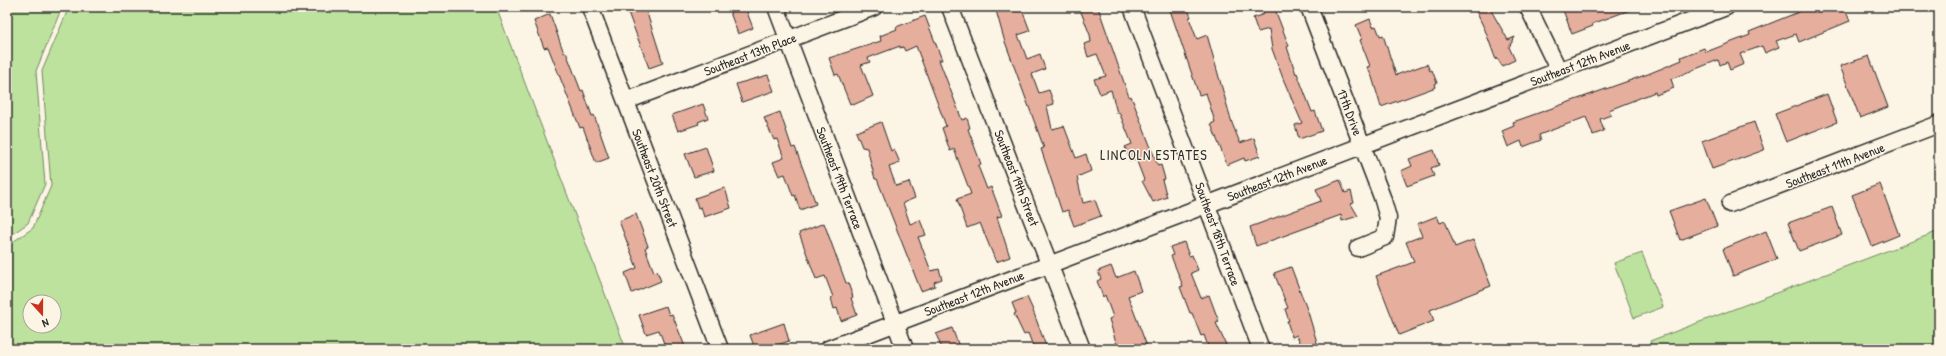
<svg xmlns="http://www.w3.org/2000/svg" width="1946" height="356" font-family="'Patrick Hand',sans-serif">
  <rect width="100%" height="100%" fill="#fcf5e5"/>
  <filter id="ink" filterUnits="userSpaceOnUse"><feTurbulence type="fractalNoise" baseFrequency=".025" numOctaves="2"/><feDisplacementMap in="SourceGraphic" scale="8" xChannelSelector="R" yChannelSelector="G"/><feConvolveMatrix kernelMatrix="1 2 1 2 8 2 1 2 1" color-interpolation-filters="sRGB"/></filter>
  <g filter="url(#ink)">
    <path fill="#bce29d" stroke="#748664" fill-rule="evenodd" d="M7,7H62L36,71L45,184L28,223L7,238Z
      M69,7H496L626,349H7V246L33,228L51,186L42,71ZM30,302H54V326H30Z
      M1939,231V349H1653L1650,341Z
      M1642,253L1663,307L1634,318L1614,263Z"/>
    <path fill="#e6ae9d" stroke="#2b2b2b" d="M626,7H645L663,63L649,68Z
      M728,7H745L753,28L738,34Z
      M995,7H1021L1030,31L1018,35L1027,59L1040,54L1045,69L1032,74L1039,93L1049,90L1054,104L1047,106L1052,129L1064,126L1076,158L1086,154L1091,171L1077,177L1083,203L1095,200L1101,216L1074,226L1068,210L1062,212L1041,149L1044,148L1004,39Z
      M1079,7H1098L1129,97L1131,96L1158,166L1161,165L1165,179L1162,180L1167,197L1153,202L1142,181L1144,180L1136,159L1130,161L1125,147L1132,144L1119,112L1117,113L1111,90L1100,94L1094,79L1106,76L1097,54L1088,57L1084,44L1091,42L1090,35Z
      M1169,7H1187L1191,17L1189,18L1197,39L1207,35L1232,123L1240,143L1254,138L1260,156L1245,161L1244,158L1227,165L1211,124L1215,122L1206,93L1199,95Z
      M1261,7H1274L1289,46L1287,47L1296,74L1297,73L1312,112L1315,111L1322,131L1299,139L1295,125L1302,123L1284,81L1272,49L1269,29L1258,32L1253,18L1264,14Z
      M1474,7H1489L1508,40L1515,37L1509,47L1515,60L1502,66L1497,58L1496,60L1485,30Z
      M1571,7H1634L1635,8L1592,24L1593,26L1572,34L1563,10Z
      M1811,7H1844L1850,21L1799,42L1796,34L1776,41L1779,47L1765,53L1762,46L1740,54L1744,64L1730,70L1727,62L1720,65L1718,60L1671,79L1674,88L1656,95L1655,92L1609,110L1611,115L1600,119L1604,131L1593,135L1586,117L1539,135L1541,140L1523,147L1521,141L1508,147L1502,131L1514,126L1513,122L1648,74L1682,60L1681,57L1704,48L1706,52L1750,35L1749,32Z
      M550,14L564,53L566,52L581,91L583,90L592,116L594,115L609,158L596,163L583,127L580,128L548,47L544,48L534,21Z
      M925,16L942,60H939L962,120L967,118L970,128L968,129L981,164L978,166L987,189L991,187L1002,216L997,217L1010,257L996,262L980,223L967,228L957,199L971,194L954,149L950,151L942,128L946,126L916,46L905,51L903,47L900,48V46L868,58L870,62L861,65L873,96L853,105L852,103L850,104L838,74L835,75L829,58L881,41L880,36L897,29L896,27Z
      M1370,19L1373,27L1376,26L1380,36L1383,35L1396,75L1427,64L1430,71L1432,70L1437,83L1435,84L1436,87L1381,107L1372,77L1367,67L1370,66L1360,40L1362,39L1356,25Z
      M1869,56L1888,107L1860,118L1840,66Z
      M768,75L774,91L742,102L736,84Z
      M1827,94L1837,122L1786,142L1775,114Z
      M703,104L708,118L698,122L699,124L678,131L672,115Z
      M780,112L792,148L795,147L816,204L800,210L795,195L793,196L785,174L779,176L773,162L784,158L777,139L774,140L764,118Z
      M881,122L891,151L894,149L900,163L889,167L896,186L909,182L915,198L903,203L910,224L920,220L926,235L918,237L931,271L939,269L942,279L934,282L935,286L921,291L877,179H875L867,148L862,147L856,132Z
      M1754,122L1764,150L1712,169L1702,141Z
      M706,147L714,171L694,177L685,154Z
      M1434,150L1439,165L1431,168L1434,176L1407,186L1401,171L1412,166L1409,159Z
      M1340,180L1345,193L1351,191L1354,203L1351,204L1358,216L1342,221L1341,215L1256,246L1250,227L1321,201L1316,189Z
      M1880,184L1899,235L1872,246L1852,195Z
      M724,188H725L731,208L704,217L701,207L698,208L695,198Z
      M1706,198L1717,226L1680,240L1669,211Z
      M1832,207L1842,235L1799,251L1788,223Z
      M636,214L648,246L645,248L654,272L657,271L661,281L632,293L625,273L637,268L619,221Z
      M1437,216L1440,223L1445,221L1455,247L1473,240L1491,286L1430,310L1434,321L1399,335L1376,276L1414,262L1406,242L1422,236L1417,224Z
      M824,223L846,283H848L853,297L851,298L857,315L841,321L837,308L834,309L831,298L833,297L825,276L816,279L799,233Z
      M1766,231L1777,259L1733,276L1723,249Z
      M1184,242L1189,256L1192,255L1198,270L1191,273L1201,298L1209,295L1219,322L1216,323L1228,349H1209L1204,335L1201,336L1192,313H1190L1180,287L1183,286L1171,256L1173,255L1170,247Z
      M1111,266L1116,278L1134,271L1141,291L1128,296L1148,349H1118L1109,319L1113,317L1105,295L1103,297L1097,281L1101,279L1098,271Z
      M1291,267L1308,312L1319,349H1302L1297,335L1292,337L1287,321H1289L1285,309L1288,308L1274,273Z
      M1027,297L1032,308L1047,349H1034L1028,333L1024,335L1014,314L1016,313L1012,303Z
      M666,306L669,315L672,314L686,349H666L659,330L646,334L639,315Z
      M784,323L789,341L766,349H755L750,335Z
      M952,328L960,349H942L936,334Z"/>
    <g fill="none" stroke-linecap="round" stroke-linejoin="round">
      <g stroke="#2b2b2b" stroke-width="19">
        <path id="minor" d="M590,7L720,349
          M776,7L905,349
          M950,7L1082,349
          M1132,7L1261,349
          M1309,7L1382,197L1388,218L1385,237L1358,248
          M1528,7L1559,71
          M626,101L874,7
          M1730,204L1939,124
          M828,349L1726,7"/>
      </g>
      <use href="#minor" stroke="#fcf5e5" stroke-width="16"/>
    </g>
  </g>
  <g text-anchor="middle" dominant-baseline="central" stroke-width="3" stroke-linejoin="round" paint-order="stroke">
    <g font-size="13" fill="#2b2b2b" stroke="#fcf5e5">
      <text transform="translate(750 54) rotate(-21)">Southeast 13th Place</text>
      <text transform="translate(1580 63) rotate(-21)">Southeast 12th Avenue</text>
      <text transform="translate(1350 112) rotate(69)">17th Drive</text>
      <text transform="translate(1835 165) rotate(-21)">Southeast 11th Avenue</text>
      <text transform="translate(655 178) rotate(69)">Southeast 20th Street</text>
      <text transform="translate(840 178) rotate(69)">Southeast 19th Terrace</text>
      <text transform="translate(1017 178) rotate(69)">Southeast 19th Street</text>
      <text transform="translate(1277 178) rotate(-21)">Southeast 12th Avenue</text>
      <text transform="translate(1218 234) rotate(70)">Southeast 18th Terrace</text>
      <text transform="translate(974 293) rotate(-21)">Southeast 12th Avenue</text>
    </g>
    <g font-size="14" letter-spacing="1" fill="#2b2b2b" stroke="#fcf5e5">
      <text x="1154" y="154">LINCOLN ESTATES</text>
    </g>
  </g>
  <rect width="1946" height="356" fill="none" stroke="#fcf5e5" stroke-width="24"/>
  <rect x="12" y="12" width="1922" height="332" fill="none" stroke="#2b2b2b" stroke-width="1.5" filter="url(#ink)"/>
  <g transform="translate(42 314) rotate(159)"><circle r="19" fill="#fcf5e5" stroke="#a8a49b"/>
  <path d="M0-3L7 15L0 10L-7 15Z" fill="#c8321e"/>
  <text y="-6" font-size="11" font-weight="bold" text-anchor="middle" fill="#2b2b2b">N</text>
  </g>
</svg>
